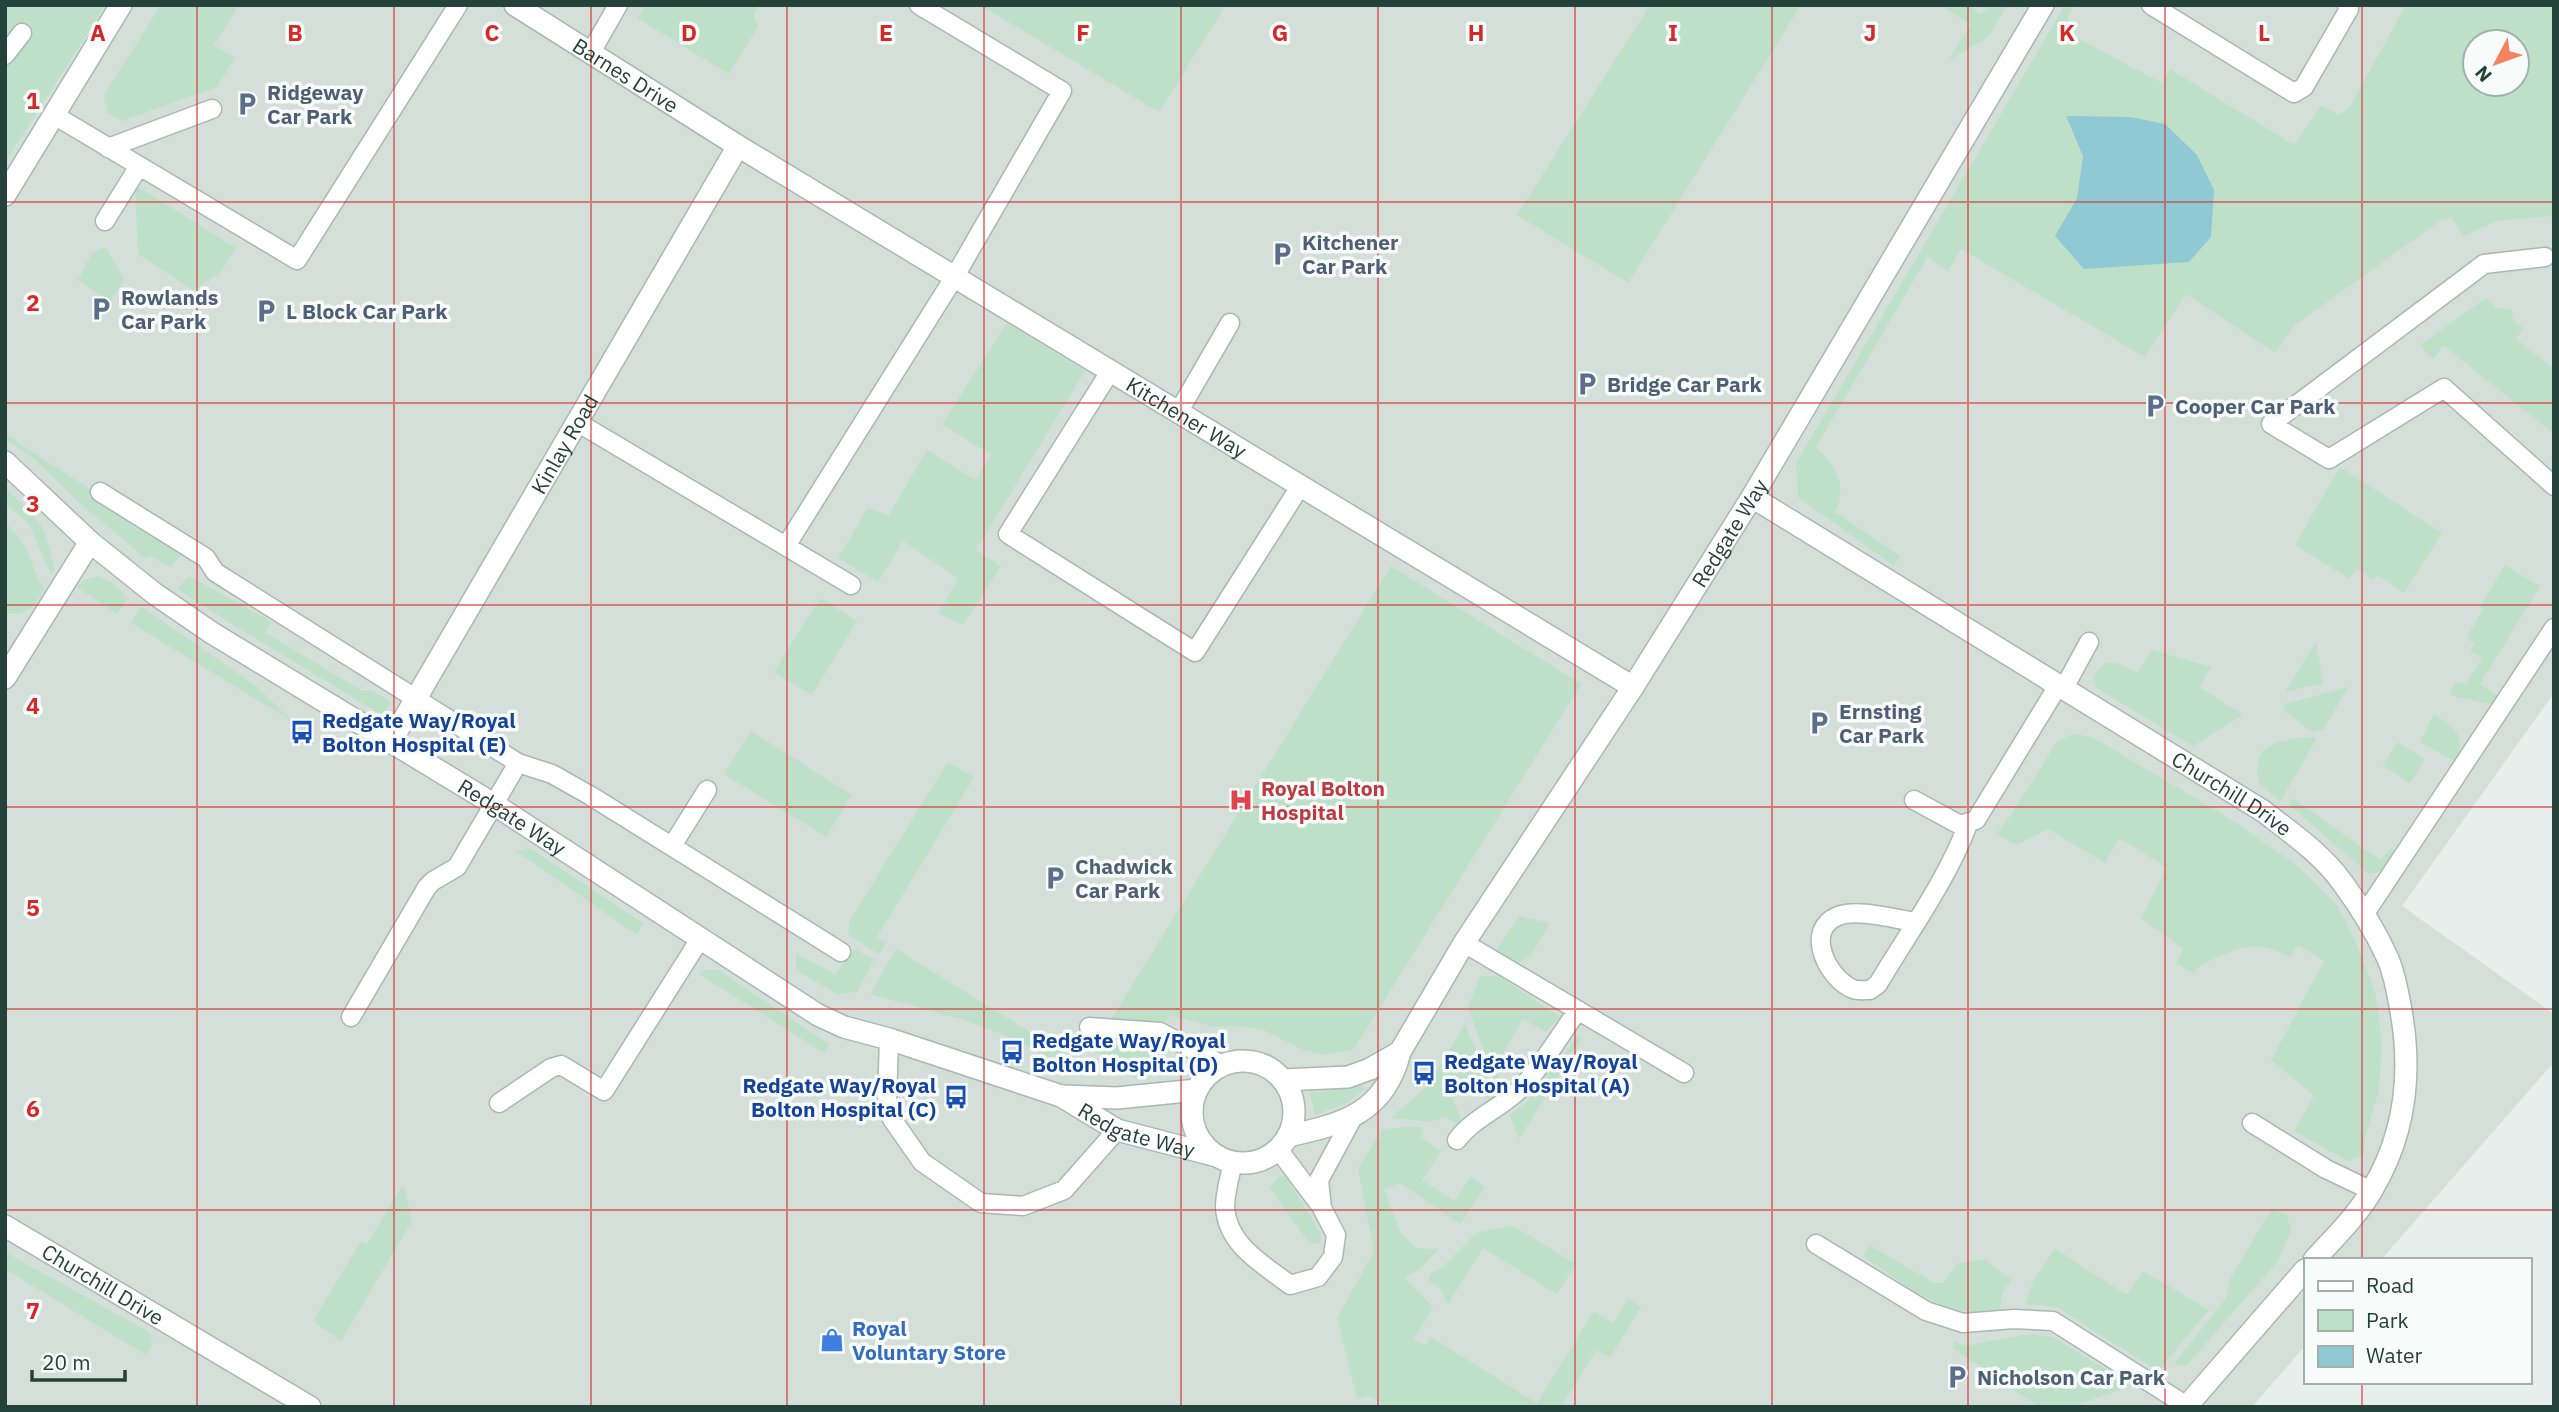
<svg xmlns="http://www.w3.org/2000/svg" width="2559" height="1412" font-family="'IBM Plex Sans',sans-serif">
  <rect width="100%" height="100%" fill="#e6efeb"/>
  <path fill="#d4dfda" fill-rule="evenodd" d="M106,5H2554V693L2402,906L2554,1014V1062L2381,1260H2305V1346L2252,1407H5V163ZM2475,42H2517V84H2475Z"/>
  <path fill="#bfe0c8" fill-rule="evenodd" d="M5,5H106L5,163Z
    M161,5H239L214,45L235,58L217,87L122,121L107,113L104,95Z
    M646,5H758L753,19L759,25L729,74L637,18Z
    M980,5H1226L1159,112Z
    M1650,5H1801L1628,283L1517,215Z
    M1940,5H1970L1980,15L1991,5H2007L1989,36L1948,61L1971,24Z
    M2065,5H2074L2062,30L2162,83L2170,69L2294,145L2321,105L2338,115L2349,108L2406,5H2554V216L2496,221L2464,236L2451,218L2441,220L2294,326L2275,353L2186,294L2145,357L1961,249L1948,272L1928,256L1816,447C1836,466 1848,484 1835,512L1900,556L1894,566L1798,497L1796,463ZM2475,42H2517V84H2475Z
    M135,185L236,248L219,274L193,290L138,254Z
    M101,248L107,249L124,279L110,302L78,280L91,254Z
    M2486,298L2496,308L2512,310L2513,320L2523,328L2516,339L2554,369V434L2443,345L2433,359L2420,345Z
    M1007,323L1085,371L976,550L1001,566L963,625L939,613L958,578L903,541L878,582L838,558L868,508L889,515L927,450L976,480L991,455L942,424Z
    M5,434L90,489L89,497L182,553L171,568L150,556L146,559L83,506L32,457L5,439Z
    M2340,467L2442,533L2404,593L2378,575L2373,580L2356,568L2350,579L2295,545Z
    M5,488L33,514L44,530L55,569L51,575L29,524L5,504Z
    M5,523C14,531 22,540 27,551C35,567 33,574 45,588C35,605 27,617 5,613Z
    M2505,565L2540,586L2480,684L2499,696L2494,705L2449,695L2455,682L2466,684L2482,658L2470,651L2474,643L2466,638L2483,610L2480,607Z
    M1391,566L1581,684L1354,1049L1326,1055L1303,1050L1266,1031L1238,1026L1214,1027L1170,1015L1164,1023L1110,1021Z
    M98,576L114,584L128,598L117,614L77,587L84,580Z
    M189,576L272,622L265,632L360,690L373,691L391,702L382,715L246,633L177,589Z
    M820,598L857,621L812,695L774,672Z
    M141,606L256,686L292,721L131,623Z
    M2316,642L2323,683L2285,692Z
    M2152,650L2211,667L2199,687L2243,715L2193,746L2096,688L2094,677C2107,654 2117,663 2137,673Z
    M2348,687L2324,729L2312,732L2283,710L2285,704Z
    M2434,714C2455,728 2467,736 2456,762L2420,742Z
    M751,731L852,795L826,837L724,774Z
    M2072,734L2092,737L2224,815L2294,863L2338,906L2357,945L2375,992L2382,1039L2379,1090L2365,1138L2363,1156L2347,1161L2294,1131L2314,1096L2271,1060L2324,961L2298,945L2290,957C2258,942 2247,944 2216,958C2207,962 2199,965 2192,973L2176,963L2183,949L2141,918L2167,868L2120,838L2105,863L2048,829L2016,845L1996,834L2012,814L2056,743Z
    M2304,737L2317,738L2280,802L2258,782C2253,744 2272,743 2304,737Z
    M2397,742L2425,759L2410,783L2383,766Z
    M948,762L974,777L877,937L886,943L879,954L848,935L850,920Z
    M2293,798L2380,860L2392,847L2396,853C2390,866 2383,873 2369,874L2288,804Z
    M530,848L643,923L637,935L516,851Z
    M1519,916L1550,923L1531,955L1521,962L1509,960L1497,949Z
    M855,949L874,960L857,992L837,994L796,970V954L835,974Z
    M896,949L1083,1065L1078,1072L1007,1036L961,1019L870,994Z
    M705,970H719L830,1045L824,1053L699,974Z
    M1480,976H1499L1560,1017L1545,1032L1523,1019L1495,1068L1505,1094L1501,1097L1468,1008Z
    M1465,1024L1496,1101L1492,1104L1476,1085L1453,1098L1462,1122L1458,1125L1445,1117L1430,1122L1391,1118L1430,1083Z
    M1577,1037H1582L1519,1139L1510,1115L1526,1103Z
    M1098,1040L1119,1046L1141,1043L1150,1044L1148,1077L1135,1078L1092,1050Z
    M1362,1086L1365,1088L1347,1103L1315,1115L1310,1093Z
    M1418,1126L1424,1130L1420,1137L1441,1151L1422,1180L1454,1201L1471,1177L1485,1187L1460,1224L1400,1183L1384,1189L1400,1232L1416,1248L1438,1249L1421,1269L1404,1277L1433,1307L1414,1339L1425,1346L1431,1337L1537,1403L1594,1311L1613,1323L1628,1299L1641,1307L1610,1358L1596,1350L1561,1407H1387L1369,1396L1357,1399L1337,1318L1374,1251L1358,1168L1383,1129Z
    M1285,1175L1321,1234L1320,1243L1310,1244L1270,1188L1277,1178Z
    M401,1188L405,1189L412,1221L341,1341L313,1321L361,1241L367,1244Z
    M2272,1208L2287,1215L2291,1231L2277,1262L2186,1366L2174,1364L2226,1298L2229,1281Z
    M1512,1225L1576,1264L1557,1294L1483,1248L1448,1304L1439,1287L1429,1281L1430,1274L1443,1267L1476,1233Z
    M1870,1245L1934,1283H1944L1958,1263L1984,1259L2012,1280L2002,1292L2000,1309C1949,1324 1903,1283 1863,1256Z
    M2055,1249L2127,1295L2143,1271L2209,1310L2158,1371L2056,1307L2025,1304L2034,1279Z
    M5,1252L149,1332L153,1344L146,1355L5,1269Z
    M2028,1334L2053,1337L2132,1386L2070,1407H2039L1952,1348L1955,1341L1965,1346Z"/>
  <path fill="#8ec9d4" d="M2066,116L2130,117L2165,124L2197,155L2214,190L2211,237L2189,262L2084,269L2055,236L2077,198L2083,156Z"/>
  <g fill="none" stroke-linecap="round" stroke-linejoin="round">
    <g stroke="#a8b8b2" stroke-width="21">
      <path id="service" d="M2151,5L2294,93L2304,87L2349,9L2347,5
        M590,54L618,5
        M5,55L22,33
        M54,115L297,260L458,5
        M108,148L212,109
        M105,221L139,166
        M2545,257L2484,264L2271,424L2329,459L2444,388L2554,486
        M1111,370L1008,534L1195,652L1301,485
        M1179,411L1230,323
        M577,422L851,585
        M100,492L206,558L215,572L518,763L457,867L433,881L427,887L351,1017
        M786,546L955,276L1062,91L919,5
        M2064,688L2089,642
        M518,763L552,774L591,796L841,952
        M1914,800L1960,825L1976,820L2059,684
        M672,846L707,790
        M2364,915L2554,628
        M1915,922C1895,919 1856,908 1838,916C1803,930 1828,979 1853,989C1858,991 1865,990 1870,990L1878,984C1909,932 1947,880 1968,824
        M1464,943L1684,1073
        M1089,1027L1160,1032L1222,1065
        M889,1039L887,1102L892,1119L922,1162L981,1203L1023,1206L1064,1190L1117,1130
        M499,1103L551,1068L561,1065L604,1091L700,939
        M2252,1123L2326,1169L2372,1191
        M1457,1140C1472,1119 1501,1108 1520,1089C1541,1068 1560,1035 1578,1010
        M1278,1149L1320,1205
        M1233,1162C1230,1176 1225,1193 1225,1207C1227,1245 1263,1264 1290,1285L1318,1277L1333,1257L1336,1235L1322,1208L1319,1180L1352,1119
        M1816,1244L1926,1311L1963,1323L2014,1319L2053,1321L2187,1406"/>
    </g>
    <g stroke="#a8b8b2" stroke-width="24">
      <g id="minor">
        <path id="s1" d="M515,5L738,146L1633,687"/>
        <path d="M5,195L121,5"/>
        <path id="s2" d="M1752,497L2263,811C2290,832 2321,853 2342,882C2359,905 2376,932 2388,959C2395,975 2398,994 2401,1011C2412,1073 2405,1135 2372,1190C2357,1216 2334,1238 2314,1260"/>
        <path d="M5,678L90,542"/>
        <path id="s3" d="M390,743L738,146"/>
        <path id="s4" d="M5,1226L310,1407"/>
        <path d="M2186,1407L2305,1270"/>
      </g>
    </g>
    <g stroke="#a8b8b2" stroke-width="24">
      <g id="tertiary">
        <path id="s5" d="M5,462L90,542L155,594L212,633L495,805L818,1015L844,1027L889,1039L1061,1096L1117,1130L1217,1156"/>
        <circle cx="1243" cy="1112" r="51"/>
        <path d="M1283,1080L1348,1077L1370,1069L1400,1052"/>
        <path d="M1063,1096L1117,1098L1197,1090"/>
        <path id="s6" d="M1288,1136C1343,1124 1385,1113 1400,1052L1464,943L1633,687L1752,497L2043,5"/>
      </g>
    </g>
    <use href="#service" stroke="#fff" stroke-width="18"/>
    <use href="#minor" stroke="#fff" stroke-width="21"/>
    <use href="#tertiary" stroke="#fff" stroke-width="21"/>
  </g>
  <path fill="none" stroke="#d62828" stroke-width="2" stroke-opacity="0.55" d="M197,5V1407M394,5V1407M591,5V1407M787,5V1407M984,5V1407M1181,5V1407M1378,5V1407M1575,5V1407M1772,5V1407M1968,5V1407M2165,5V1407M2362,5V1260M5,202H2554M5,403H2554M5,605H2554M5,807H2554M5,1009H2554M5,1210H2554M2362,1382V1407"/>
  <defs>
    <g id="parking-bare" transform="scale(1.89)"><path d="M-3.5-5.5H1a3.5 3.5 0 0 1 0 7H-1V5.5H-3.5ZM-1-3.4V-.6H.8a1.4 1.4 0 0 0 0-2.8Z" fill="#5c6f8a" stroke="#f7fbf9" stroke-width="2.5" paint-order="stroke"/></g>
    <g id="bus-bare" transform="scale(1.89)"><path d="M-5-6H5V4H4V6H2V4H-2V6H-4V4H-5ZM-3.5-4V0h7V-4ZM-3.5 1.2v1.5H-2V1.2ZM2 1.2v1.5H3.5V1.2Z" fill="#1a4fb4" stroke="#f7fbf9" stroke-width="2.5" paint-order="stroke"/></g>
    <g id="hospital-bare" transform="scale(1.89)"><path d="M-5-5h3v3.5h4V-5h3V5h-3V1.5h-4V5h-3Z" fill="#e0444e" stroke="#f7fbf9" stroke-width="2.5" paint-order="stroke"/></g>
    <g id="shop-bare" transform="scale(1.89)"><path d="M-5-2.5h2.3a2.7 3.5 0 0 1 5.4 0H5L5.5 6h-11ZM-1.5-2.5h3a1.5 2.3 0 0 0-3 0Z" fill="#3f7fe0" stroke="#f7fbf9" stroke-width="2.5" paint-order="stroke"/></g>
  </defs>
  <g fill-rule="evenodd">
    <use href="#parking-bare" x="247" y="104"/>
    <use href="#parking-bare" x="1282" y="254"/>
    <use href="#parking-bare" x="101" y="309"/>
    <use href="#parking-bare" x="266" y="311"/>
    <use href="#parking-bare" x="1587" y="384"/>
    <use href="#parking-bare" x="2155" y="406"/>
    <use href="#parking-bare" x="1819" y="723"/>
    <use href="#bus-bare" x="302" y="732"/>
    <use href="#hospital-bare" x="1241" y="800"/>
    <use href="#parking-bare" x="1055" y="878"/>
    <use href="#bus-bare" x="1012" y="1052"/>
    <use href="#bus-bare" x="1424" y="1073"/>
    <use href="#bus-bare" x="956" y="1097"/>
    <use href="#shop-bare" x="832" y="1340"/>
    <use href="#parking-bare" x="1957" y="1377"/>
  </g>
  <g text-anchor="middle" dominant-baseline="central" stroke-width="7" stroke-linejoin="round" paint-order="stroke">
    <g font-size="21" fill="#24423a" stroke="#f7fbf9">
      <text stroke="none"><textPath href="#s1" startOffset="131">Barnes Drive</textPath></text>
      <text stroke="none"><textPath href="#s1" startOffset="788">Kitchener Way</textPath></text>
      <text stroke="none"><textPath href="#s3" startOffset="346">Kinlay Road</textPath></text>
      <text stroke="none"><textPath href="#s6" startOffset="765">Redgate Way</textPath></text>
      <text stroke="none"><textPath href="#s2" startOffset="564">Churchill Drive</textPath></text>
      <text stroke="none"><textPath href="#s5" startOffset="621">Redgate Way</textPath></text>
      <text stroke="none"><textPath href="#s5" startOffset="1326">Redgate Way</textPath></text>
      <text stroke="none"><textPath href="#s4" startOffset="114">Churchill Drive</textPath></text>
    </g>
    <g font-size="21" font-weight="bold" fill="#4e5e75" stroke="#f7fbf9" text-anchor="start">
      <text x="267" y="92">Ridgeway<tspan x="267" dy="24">Car Park</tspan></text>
      <text x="1302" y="242">Kitchener<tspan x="1302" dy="24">Car Park</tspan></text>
      <text x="121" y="297">Rowlands<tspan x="121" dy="24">Car Park</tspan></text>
      <text x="286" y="311">L Block Car Park</text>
      <text x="1607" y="384">Bridge Car Park</text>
      <text x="2175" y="406">Cooper Car Park</text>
      <text x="1839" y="711">Ernsting<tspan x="1839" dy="24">Car Park</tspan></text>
      <text x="1075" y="866">Chadwick<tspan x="1075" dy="24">Car Park</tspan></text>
      <text x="1977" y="1377">Nicholson Car Park</text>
    </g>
    <g font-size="21" font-weight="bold" fill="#164399" stroke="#f7fbf9" text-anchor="start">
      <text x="322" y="720">Redgate Way/Royal<tspan x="322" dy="24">Bolton Hospital (E)</tspan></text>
      <text x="1032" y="1040">Redgate Way/Royal<tspan x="1032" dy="24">Bolton Hospital (D)</tspan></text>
      <text x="1444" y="1061">Redgate Way/Royal<tspan x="1444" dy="24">Bolton Hospital (A)</tspan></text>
      <text x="936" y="1085" text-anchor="end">Redgate Way/Royal<tspan x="936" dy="24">Bolton Hospital (C)</tspan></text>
    </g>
    <g font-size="21" font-weight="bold" fill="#be3a42" stroke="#f7fbf9" text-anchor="start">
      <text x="1261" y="788">Royal Bolton<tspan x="1261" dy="24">Hospital</tspan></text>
    </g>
    <g font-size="21" font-weight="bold" fill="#366cbe" stroke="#f7fbf9" text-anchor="start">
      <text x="852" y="1328">Royal<tspan x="852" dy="24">Voluntary Store</tspan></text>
    </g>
  </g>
  <g font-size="23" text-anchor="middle" font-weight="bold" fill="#d62828" stroke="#f7fbf9" stroke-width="7" stroke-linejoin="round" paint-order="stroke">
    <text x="98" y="41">A</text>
    <text x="295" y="41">B</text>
    <text x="492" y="41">C</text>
    <text x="689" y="41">D</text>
    <text x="886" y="41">E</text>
    <text x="1083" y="41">F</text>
    <text x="1280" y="41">G</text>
    <text x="1476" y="41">H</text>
    <text x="1673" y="41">I</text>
    <text x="1870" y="41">J</text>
    <text x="2067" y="41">K</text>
    <text x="2264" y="41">L</text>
    <text x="33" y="109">1</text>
    <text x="33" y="311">2</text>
    <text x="33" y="512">3</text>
    <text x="33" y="714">4</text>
    <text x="33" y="916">5</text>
    <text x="33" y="1117">6</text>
    <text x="33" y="1319">7</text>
  </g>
  <rect width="2559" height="1412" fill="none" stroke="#24423a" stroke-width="14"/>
  <rect x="2304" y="1258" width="228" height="126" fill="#f7fbf9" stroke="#a3b1ad" stroke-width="2"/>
  <rect x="2318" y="1281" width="35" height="10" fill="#ffffff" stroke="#a3b1ad" stroke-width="2"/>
  <text x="2366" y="1293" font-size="21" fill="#24423a">Road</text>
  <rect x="2318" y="1310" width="35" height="21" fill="#bfe0c8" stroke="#a3b1ad" stroke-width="2"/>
  <text x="2366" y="1328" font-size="21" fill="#24423a">Park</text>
  <rect x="2318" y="1346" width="35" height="21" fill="#8ec9d4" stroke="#a3b1ad" stroke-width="2"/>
  <text x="2366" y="1363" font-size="21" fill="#24423a">Water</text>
  <g transform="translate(2496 63) rotate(229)"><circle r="33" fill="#f7fbf9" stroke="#a3b1ad" stroke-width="2"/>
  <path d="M0-5L12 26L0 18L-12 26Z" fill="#f4845f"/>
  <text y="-10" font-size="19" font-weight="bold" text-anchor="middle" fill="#24423a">N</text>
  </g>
  <path d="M32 1370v10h93v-10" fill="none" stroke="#24423a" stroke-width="3.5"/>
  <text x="42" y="1370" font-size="21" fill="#24423a" stroke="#f7fbf9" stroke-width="5" paint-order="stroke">20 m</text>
</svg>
